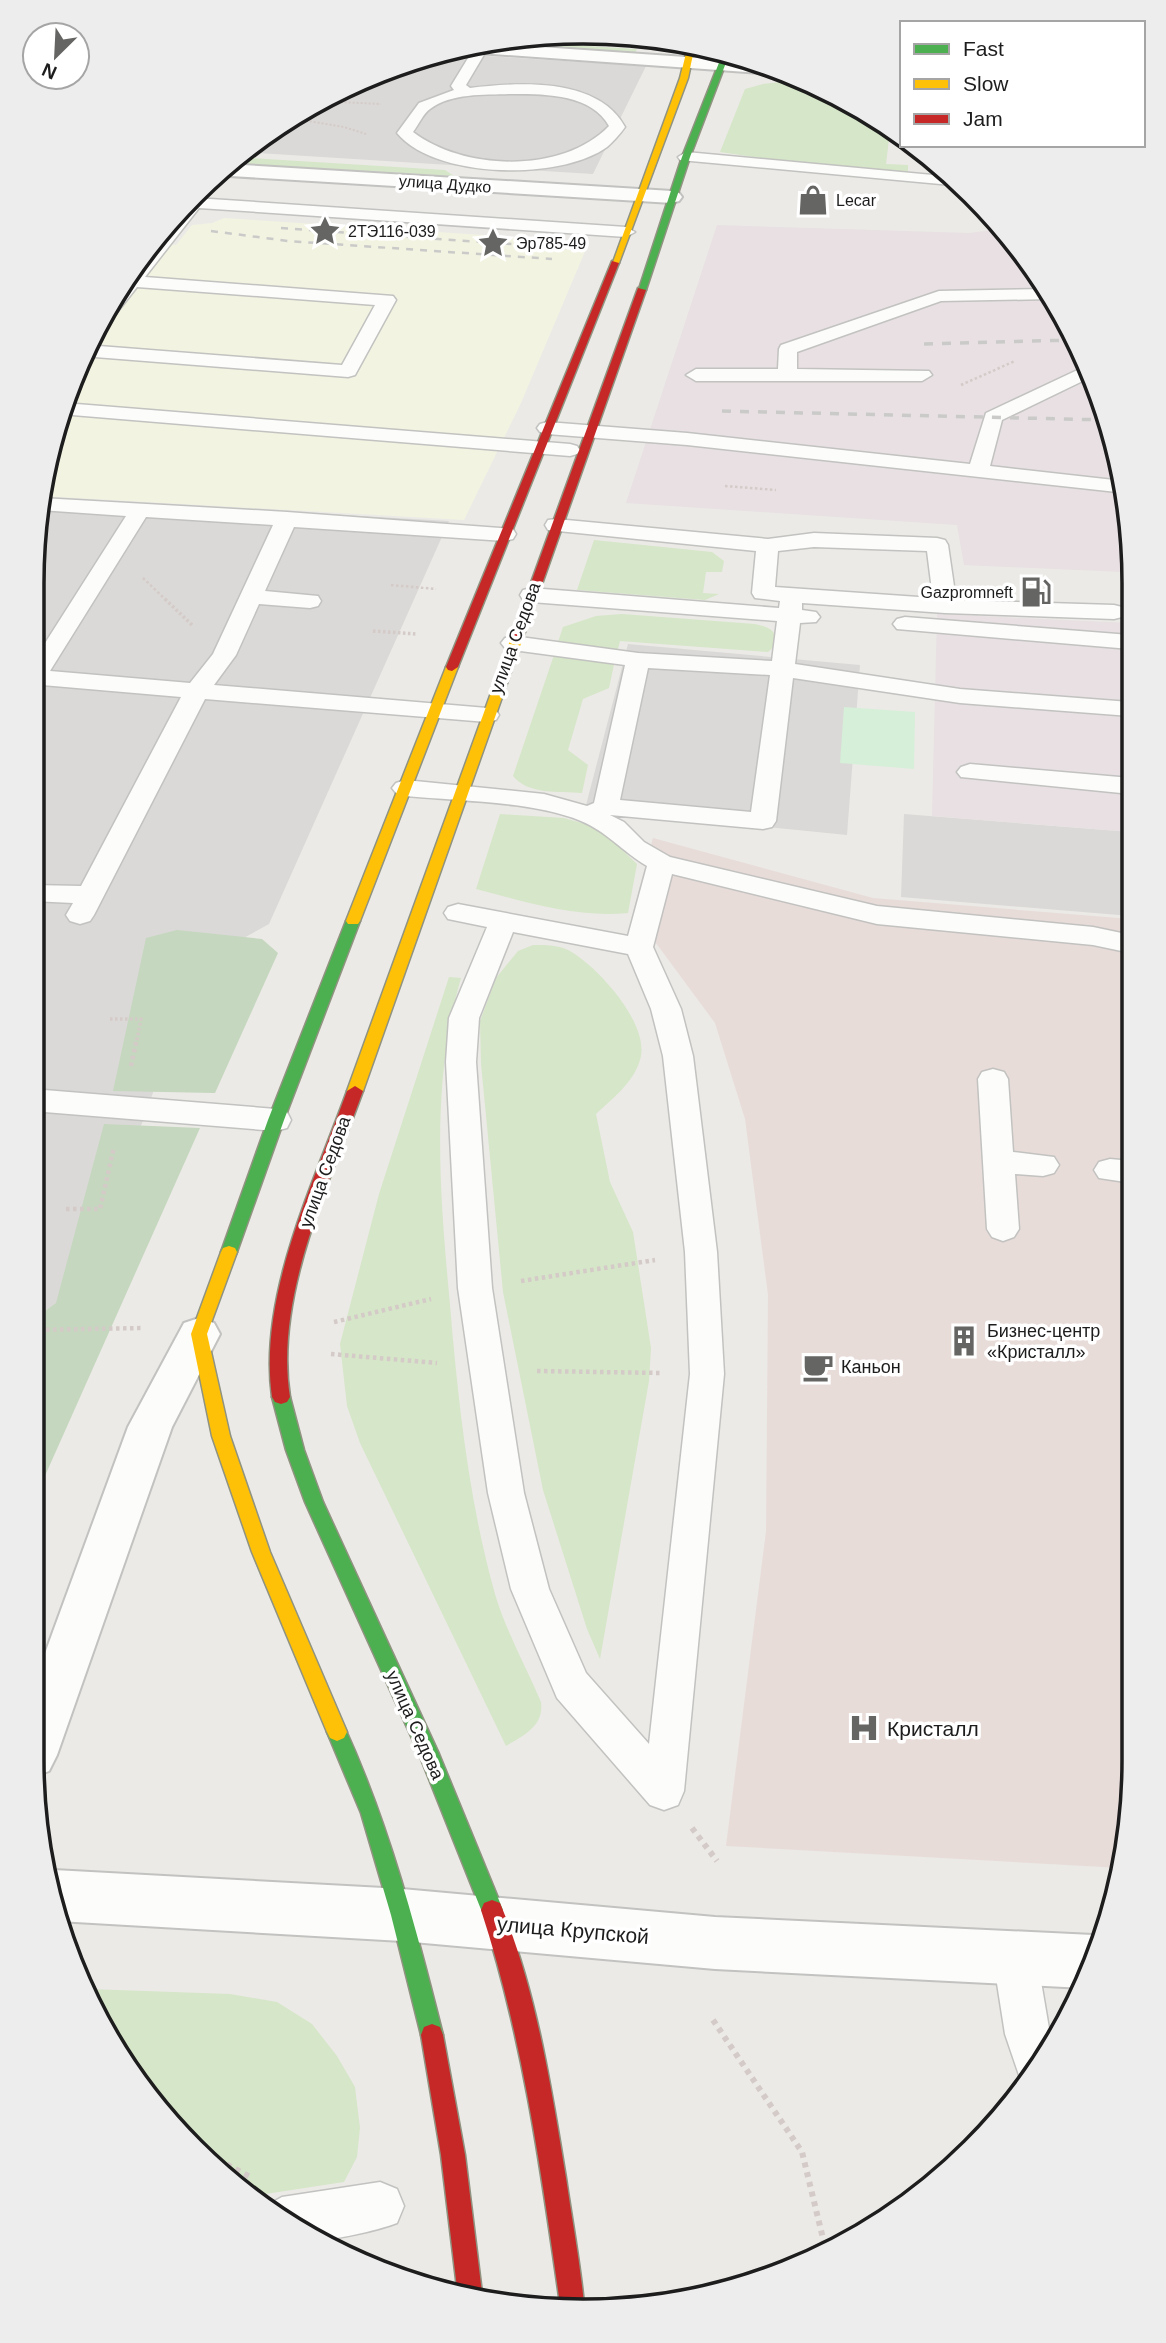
<svg xmlns="http://www.w3.org/2000/svg" width="1166" height="2343" font-family="Arial,sans-serif">
  <rect width="100%" height="100%" fill="#ebeae6"/>
  <path fill="#dad9d7" d="M617,33L610,47L495,40L511,36Z
    M438,53L646,66L593,174L242,152L307,106L405,61Z
    M41,498L449,521L269,924L200,962L78,1301L32,1394L33,547Z
    M628,644L860,665L847,835L585,809Z
    M904,814L1131,832V916L901,897Z"/>
  <path fill="#e8dcd9" d="M653,838L873,898L1131,919L1133,1796L1121,1868L726,1846L766,1531L768,1295L745,1119L715,1023L633,912Z"/>
  <path fill="#e8e0e3" d="M717,225L969,233L1000,229L1041,276L1105,405L1130,511V610L1123,572L964,565L957,525L626,503Z
    M937,614L1130,623L1131,832L932,816Z"/>
  <path fill="#f3f3e2" d="M224,218L589,242L521,403L464,520L41,496L50,441L88,339L145,248L149,243L176,245L192,225L212,223Z"/>
  <path fill="#d6e6c8" d="M523,42L637,49L635,53L520,46Z
    M789,81C832,84 856,108 890,131L886,164L908,165V172L781,161L720,152L745,89L763,84Z
    M235,157L445,170L454,176L227,163Z
    M594,540L712,552L724,561L722,572H706L703,593L719,594L705,600L577,590Z
    M622,614L755,624C768,627 776,629 777,644L768,652L620,641L617,653L557,645L563,627L596,616Z
    M555,652L615,660L609,688L583,699L568,750L588,765L582,793C560,791 528,795 513,776Z
    M500,814L564,818L599,828L637,864L628,913C576,918 526,902 476,889Z
    M533,945C546,945 559,945 570,951C598,967 651,1025 640,1060C633,1083 613,1098 596,1114L610,1182L633,1232L651,1348L649,1381L600,1659L587,1629L543,1490L503,1292L481,1064L480,1021L496,978L518,951Z
    M449,977L461,978C430,1085 440,1196 450,1305C458,1401 469,1502 495,1594C506,1631 526,1667 541,1702C544,1726 524,1735 506,1746L360,1443L347,1406L340,1344L379,1194Z
    M88,1989L230,1994L277,2002L312,2024L337,2056L355,2087L360,2128L357,2157L344,2182L253,2196L146,2096Z"/>
  <path fill="#c5d7be" d="M177,930L262,939L278,953L215,1093L113,1091L146,938Z
    M104,1124L200,1128L32,1505V1316L40,1315L56,1303Z"/>
  <path fill="#d6efd8" d="M844,707L915,712L914,769L840,763Z"/>
  <g fill="none" stroke-linecap="round" stroke-linejoin="round">
    <g stroke="#c2c2c0" stroke-width="3">
      <path id="lane" d="M521,36L510,53H500L498,50L506,37Z
        M481,44L488,48L466,85L470,88C519,82 598,77 625,127C620,134 613,142 607,147C560,181 435,179 397,133L419,103L454,90L451,86L476,45ZM509,94C542,94 591,93 609,126C563,174 464,171 413,132C419,124 423,114 430,109C451,93 484,95 509,94Z
        M686,152L954,177L962,186L680,160L678,157Z
        M195,198L626,227L635,232L626,237L199,208L145,277L393,296L396,300L355,375L348,377L82,356L86,345L342,365L375,305L137,287L107,325L97,326C112,301 172,206 195,198Z
        M1047,289L1052,299L941,301L797,352V369L929,371L932,375L922,381H696L686,375L696,369H778L779,349L781,345L939,291Z
        M1086,366L1091,377L1002,420L990,466L1123,481L1126,493L687,445L547,434L540,432L537,428L540,424L547,422L687,433L970,464L986,413Z
        M64,403L570,444L577,446L580,450L577,454L570,456L60,414Z
        M41,498L287,512L513,529L516,534L513,539L505,541L294,527L265,591L318,596L321,601L318,606L310,608L259,604L236,655L214,685L487,708L496,710L499,715L496,720L487,722L205,699L94,915L90,921L80,924L70,921L66,915L73,903L32,901V885L81,886L181,697L42,685L33,687V662L126,516L40,510ZM146,517L273,525L213,654L190,683L50,671Z
        M556,519L768,539L814,533L937,538L945,540L948,545L956,600L1114,605L1122,607L1125,612L1122,617L1114,619L945,613L802,603V610L816,612L820,617L816,622L800,623L795,664L960,689L1130,702V716L960,703L793,678L776,821L772,827L763,829L610,815L624,822L644,842L670,857L877,906L1093,927L1131,935V953L1093,945L877,924L672,874L653,947L681,1009L693,1056L717,1252L724,1374L684,1791L678,1805L664,1810L650,1805L557,1698L511,1589L488,1493L458,1288L446,1062L449,1018L487,927L448,919L444,913L448,907L458,904L628,936L647,866C623,852 606,831 581,821C532,801 458,801 405,796L396,793L392,788L396,783L405,780L544,794L587,806L594,803L625,665L513,650L505,648L501,643L505,638L513,636L638,653L772,661L777,621L531,602L523,600L520,595L523,590L531,588L779,608L780,601L755,598L752,593L756,551L548,530L545,525L548,520ZM814,547L927,551L933,598L775,587L778,551ZM648,668L770,675L751,812L620,800ZM513,932L628,954L651,1009L663,1056L685,1252L690,1374L649,1744L586,1673L549,1589L524,1493L492,1288L476,1062L479,1018Z
        M905,617L1130,635V649L897,629L893,624L897,619Z
        M970,764L1131,778V794L961,777L957,772L961,767Z
        M993,1069L1004,1072L1008,1079L1013,1152L1054,1157L1059,1165L1054,1173L1043,1176L1015,1174L1019,1229L1014,1237L1003,1241L992,1237L987,1229L978,1079L982,1072Z
        M32,1089L276,1109L287,1112L291,1120L287,1128L276,1131L32,1111Z
        M1110,1159L1132,1161V1183L1099,1178L1094,1170L1099,1162Z
        M1015,1936L1030,1943L1037,1958L1051,2040L1023,2079L1020,2078L1005,2034L993,1958L1000,1943Z
        M380,2182L397,2189L404,2206L397,2223C382,2229 330,2242 315,2239C300,2236 275,2217 264,2207L282,2197Z"/>
    </g>
    <g stroke="#c2c2c0" stroke-width="4">
      <path id="street" d="M482,43L758,62L782,72L775,74L464,52L457,49Z
        M225,164L672,191L679,193L682,197L679,201L672,203L213,175Z
        M199,1318L214,1323L220,1334L172,1427L57,1755L49,1771L34,1777L32,1760V1689L128,1427L184,1323Z
        M54,1870L402,1889L715,1917L1093,1935L1102,1939L1084,1988L715,1969L402,1941L58,1921L50,1871Z"/>
    </g>
    <g stroke="#909380" stroke-width="3">
      <path id="fast" d="M724,50L730,52L690,157L646,290L638,292L682,157Z
        M353,917L360,921L284,1120L237,1252L235,1256H223L221,1252L268,1120L346,921Z
        M281,1390L287,1392L290,1397L304,1450L323,1502L439,1754L503,1910L500,1917L492,1920L484,1917L419,1754L305,1502L286,1450L272,1397L275,1392Z
        M337,1723L344,1726C390,1827 416,1928 443,2035L440,2043L432,2046L424,2043L421,2035L391,1915L361,1813L327,1732L330,1726Z"/>
    </g>
    <g stroke="#909380" stroke-width="3">
      <path id="slow" d="M688,45H695L688,78L619,263L612,265L680,78Z
        M518,632L524,635L363,1091L355,1096L350,1095L347,1091L512,635Z
        M452,663L458,667L360,921L358,924H348L346,921L446,667Z
        M229,1246L235,1248L237,1252L207,1334L230,1436L270,1552L347,1732L344,1738L337,1741L330,1738L327,1732L252,1552L212,1436L191,1334L221,1252L223,1248Z"/>
    </g>
    <g stroke="#909380" stroke-width="3">
      <path id="jam" d="M612,261L619,263L458,667L452,671L448,670L446,667Z
        M638,288L646,290L524,635L522,637H514L512,635Z
        M355,1086L363,1091C329,1185 274,1296 290,1397L287,1402L281,1404L275,1402L272,1397C258,1296 313,1185 347,1091Z
        M492,1900L500,1903C536,1989 551,2086 566,2178C572,2220 580,2262 584,2304H560C541,2170 523,2038 481,1910L484,1903Z
        M432,2024L440,2027L443,2035L465,2155L483,2301L458,2296L441,2155L421,2035L424,2027Z"/>
    </g>
    <path stroke="#d4cac7" stroke-width="2" stroke-dasharray="2 2" stroke-linecap="butt" d="M305,107L339,102L381,104
      M290,118L344,127L366,134"/>
    <path stroke="#d4cac7" stroke-width="2.5" stroke-dasharray="2.5 2.5" stroke-linecap="butt" d="M1058,329L1071,336
      M961,385L1015,361
      M725,486L776,490
      M143,578L167,601
      M391,585L436,589"/>
    <path stroke="#d4cac7" stroke-width="3.5" stroke-dasharray="2.5 2.5" stroke-linecap="butt" d="M165,599L192,625
      M373,631L417,634
      M110,1019H141L137,1040"/>
    <path stroke="#d4cac7" stroke-width="4.5" stroke-dasharray="3.5 3.5" stroke-linecap="butt" d="M131,1066L137,1038
      M66,1209H100L114,1147
      M521,1281L655,1260
      M334,1322L431,1299
      M32,1330L144,1328
      M331,1354L437,1363
      M537,1371L661,1373"/>
    <path stroke="#d4cac7" stroke-width="6" stroke-dasharray="5 5" stroke-linecap="butt" d="M692,1828L717,1861
      M713,2020L802,2152L827,2255
      M209,2155L252,2178"/>
    <use href="#lane" fill="#fcfcfb" fill-rule="evenodd"/>
    <use href="#street" fill="#fcfcfb" fill-rule="evenodd"/>
    <use href="#fast" fill="#4caf50" fill-rule="evenodd"/>
    <use href="#slow" fill="#ffc107" fill-rule="evenodd"/>
    <use href="#jam" fill="#c62828" fill-rule="evenodd"/>
    <path stroke="#cacac9" stroke-width="2.5" stroke-dasharray="7 7" stroke-linecap="butt" d="M281,228L568,248
      M211,231L288,241L552,259"/>
    <path stroke="#cacac9" stroke-width="3.5" stroke-dasharray="9 9" stroke-linecap="butt" d="M924,344L1073,340
      M722,411L1108,420"/>
  </g>
  <defs>
    <g id="shop-bare" transform="scale(2.415)"><path d="M-5-2.5h2.3a2.7 3.5 0 0 1 5.4 0H5L5.5 6h-11ZM-1.5-2.5h3a1.5 2.3 0 0 0-3 0Z" fill="#656563" stroke="#fff" stroke-width="2.5" paint-order="stroke"/></g>
    <g id="sight-bare" transform="scale(2.415)"><path d="M0-6L1.8-2.2L6-1.7L2.9 1.2L3.7 5.4L0 3.3L-3.7 5.4L-2.9 1.2L-6-1.7L-1.8-2.2Z" fill="#656563" stroke="#fff" stroke-width="2.5" paint-order="stroke"/></g>
    <g id="fuel-bare" transform="scale(2.415)"><path d="M-5.5-6h7V0h2V4h1.3V-2.5L3-4.5l.8-.8L6-3V5H2.5V1h-1V6h-7ZM-4.2-4.7v3.2H.2V-4.7Z" fill="#656563" stroke="#fff" stroke-width="2.5" paint-order="stroke"/></g>
    <g id="building-bare" transform="scale(2.415)"><path d="M-4-6H4V6H1V3H-1V6H-4ZM-2.5-4.3h1.7v1.8h-1.7ZM.8-4.3h1.7v1.8H.8ZM-2.5-1h1.7V.8h-1.7ZM.8-1h1.7V.8H.8Z" fill="#656563" stroke="#fff" stroke-width="2.5" paint-order="stroke"/></g>
    <g id="cafe-bare" transform="scale(2.415)"><path d="M-5.5-4.5H6V0H3Q3 3.5 0 3.5H-2.5Q-5.5 3.5-5.5 0ZM3-3.2v2h1.7v-2ZM-6 4.5H4V6H-6Z" fill="#656563" stroke="#fff" stroke-width="2.5" paint-order="stroke"/></g>
    <g id="hospital-bare" transform="scale(2.415)"><path d="M-5-5h3v3.5h4V-5h3V5h-3V1.5h-4V5h-3Z" fill="#656563" stroke="#fff" stroke-width="2.5" paint-order="stroke"/></g>
  </defs>
  <g fill-rule="evenodd">
    <use href="#shop-bare" x="813" y="200"/>
    <use href="#sight-bare" x="325" y="231"/>
    <use href="#sight-bare" x="493" y="243"/>
    <use href="#fuel-bare" x="1036" y="592"/>
    <use href="#building-bare" x="964" y="1341"/>
    <use href="#cafe-bare" x="818" y="1367"/>
    <use href="#hospital-bare" x="864" y="1728"/>
  </g>
  <g text-anchor="middle" dominant-baseline="central" stroke-width="7" stroke-linejoin="round" paint-order="stroke">
    <g font-size="16" fill="#1d1d1d" stroke="#fff">
      <text transform="translate(445 184) rotate(4)">улица Дудко</text>
    </g>
    <g font-size="16" fill="#1d1d1d" stroke="#fff" text-anchor="start">
      <text x="836" y="200">Lecar</text>
      <text x="348" y="231">2ТЭ116-039</text>
      <text x="516" y="243">Эр785-49</text>
      <text x="1013" y="592" text-anchor="end">Gazpromneft</text>
    </g>
    <g font-size="18" fill="#1d1d1d" stroke="#fff">
      <text transform="translate(515 638) rotate(-70)">улица Седова</text>
      <text transform="translate(325 1172) rotate(-70)">улица Седова</text>
      <text transform="translate(415 1725) rotate(66)">улица Седова</text>
    </g>
    <g font-size="18" fill="#1d1d1d" stroke="#fff" text-anchor="start">
      <text x="987" y="1331">Бизнес-центр<tspan x="987" dy="21">«Кристалл»</tspan></text>
      <text x="841" y="1367">Каньон</text>
    </g>
    <g font-size="21" fill="#1d1d1d" stroke="#fff" text-anchor="start">
      <text x="887" y="1728">Кристалл</text>
    </g>
    <g font-size="21" fill="#1d1d1d" stroke="#fff">
      <text transform="translate(573 1930) rotate(5)">улица Крупской</text>
    </g>
  </g>
  <path d="M0 0H1166V2343H0ZM583 44H583A539 539 0 0 1 1122 583V1760A539 539 0 0 1 583 2299H583A539 539 0 0 1 44 1760V583A539 539 0 0 1 583 44Z" fill="#ededed" fill-rule="evenodd"/>
  <path fill="none" stroke="#1d1d1d" stroke-width="3.5" d="M583 44H583A539 539 0 0 1 1122 583V1760A539 539 0 0 1 583 2299H583A539 539 0 0 1 44 1760V583A539 539 0 0 1 583 44Z"/>
  <rect x="900" y="21" width="245" height="126" fill="#ffffff" stroke="#a5a5a5" stroke-width="2"/>
  <rect x="914" y="44" width="35" height="10" fill="#4caf50" stroke="#a5a5a5" stroke-width="2"/>
  <text x="963" y="56" font-size="21" fill="#1d1d1d">Fast</text>
  <rect x="914" y="79" width="35" height="10" fill="#ffc107" stroke="#a5a5a5" stroke-width="2"/>
  <text x="963" y="91" font-size="21" fill="#1d1d1d">Slow</text>
  <rect x="914" y="114" width="35" height="10" fill="#c62828" stroke="#a5a5a5" stroke-width="2"/>
  <text x="963" y="126" font-size="21" fill="#1d1d1d">Jam</text>
  <g transform="translate(56 56) rotate(204)"><circle r="33" fill="#ffffff" stroke="#a5a5a5" stroke-width="2"/>
  <path d="M0-5L12 26L0 18L-12 26Z" fill="#656563"/>
  <text y="-10" font-size="19" font-weight="bold" text-anchor="middle" fill="#1d1d1d">N</text>
  </g>
</svg>
